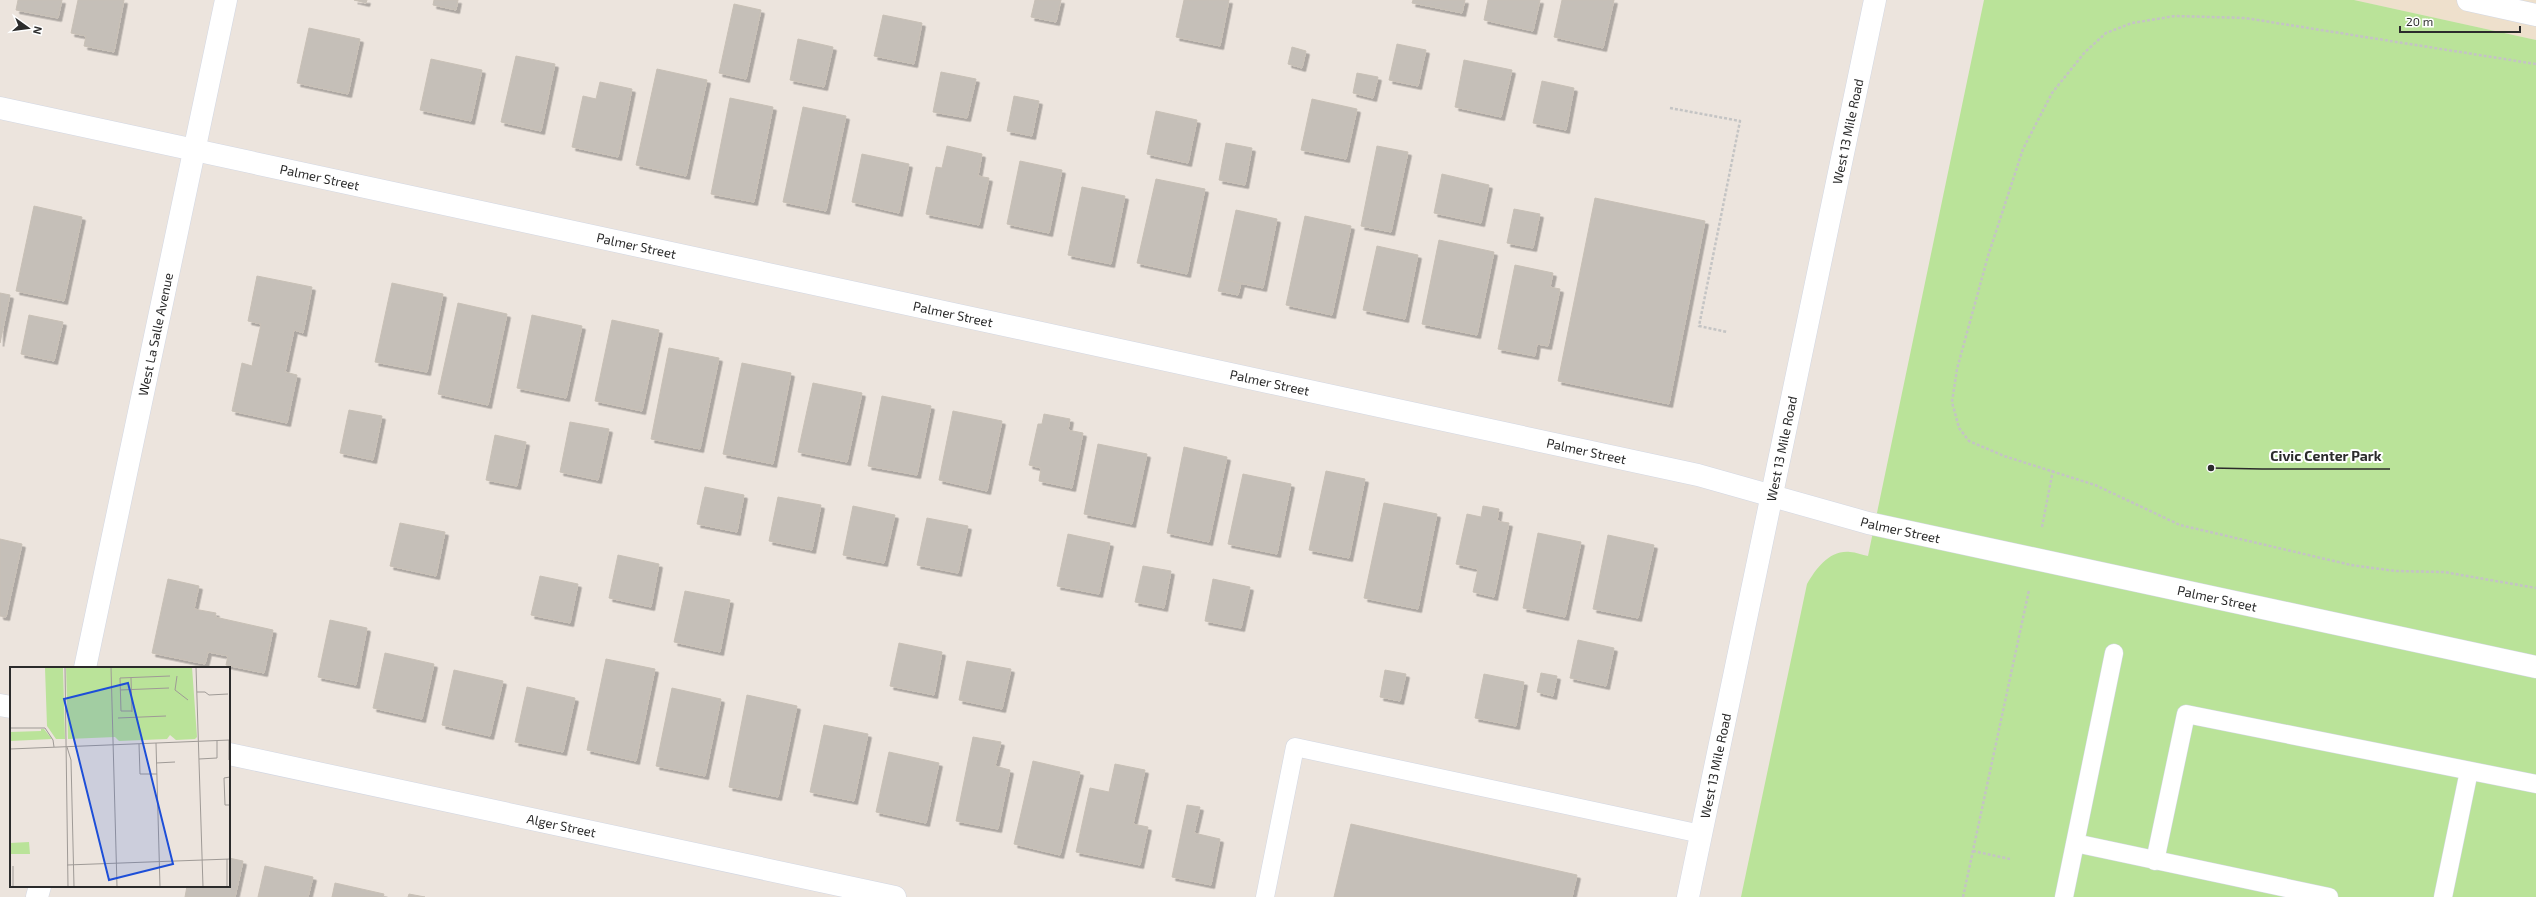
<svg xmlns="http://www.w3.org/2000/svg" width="2536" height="897" font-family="'Exo 2',sans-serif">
  <defs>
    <filter id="shadow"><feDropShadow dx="3.5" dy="3.5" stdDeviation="0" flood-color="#0004"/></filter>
  </defs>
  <rect width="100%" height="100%" fill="#ece4dd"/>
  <path fill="#eee0cc" d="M2354,0H2536V40Z"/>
  <path fill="#bae399" d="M1984,0H2354L2536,40V897H1741L1807,584C1816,569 1829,550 1850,552C1856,552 1862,555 1868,556Z"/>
  <path fill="#c5bfb8" stroke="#c8c0b6" filter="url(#shadow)" d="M18,0H62L58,18L16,10Z
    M78,0H124L114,52L84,46L86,36L71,33Z
    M354,0H367L366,3Z
    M434,0H458L456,10L433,5Z
    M1035,0H1061L1056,22L1031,17Z
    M1184,0H1229L1220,46L1176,37Z
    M1413,0H1465L1462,13L1412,3Z
    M1488,0H1540L1533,31L1484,20Z
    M1562,0H1614L1603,48L1554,37Z
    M734,4L761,10L746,79L719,73Z
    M883,15L922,23L914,64L874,56Z
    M309,28L360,39L348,94L297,83Z
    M798,39L833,47L824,87L790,80Z
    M1397,44L1426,50L1418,86L1389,80Z
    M1292,47L1306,51L1302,68L1288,64Z
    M516,56L555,64L541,131L501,122Z
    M431,59L482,70L471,121L420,110Z
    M1464,60L1512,70L1501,117L1455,107Z
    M657,69L707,80L686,176L636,165Z
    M941,72L976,79L967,118L933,112Z
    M1357,73L1378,77L1373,98L1353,93Z
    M1542,81L1574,88L1566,130L1533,123Z
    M600,82L632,89L618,157L572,147L583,96L596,99Z
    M1014,96L1039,101L1032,136L1007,131Z
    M730,98L773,107L754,202L711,194Z
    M1312,99L1357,109L1346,159L1301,150Z
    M803,107L846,116L826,211L783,202Z
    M1156,111L1197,120L1188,163L1147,154Z
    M1226,143L1252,148L1245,185L1219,180Z
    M947,146L982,154L978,176L989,178L979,225L926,214L936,167L942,168Z
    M1377,146L1408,152L1391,232L1361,226Z
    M862,154L909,164L899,213L852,202Z
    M1020,161L1062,170L1049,233L1007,224Z
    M1442,174L1489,185L1481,223L1434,213Z
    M1156,179L1205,189L1187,274L1137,263Z
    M1082,187L1125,196L1111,264L1068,255Z
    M1595,198L1705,221L1669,404L1558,381Z
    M34,206L82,217L64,301L16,291Z
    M1514,209L1540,214L1533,248L1507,243Z
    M1236,210L1277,219L1263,288L1221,279Z
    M1305,216L1351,226L1332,315L1286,305Z
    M1439,240L1494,252L1477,335L1422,324Z
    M1377,246L1418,255L1405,319L1363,310Z
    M1515,265L1553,273L1550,287L1560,289L1548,346L1537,344L1535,356L1498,349Z
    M257,276L312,287L303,333L294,330L285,372L297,375L287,423L232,411L242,363L252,366L261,324L248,321Z
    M1221,279L1241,283L1238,295L1218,291Z
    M392,283L443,294L427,372L375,362Z
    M0,293L10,295L0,343Z
    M458,303L507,314L488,405L438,394Z
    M29,315L63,322L54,361L21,354Z
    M532,315L582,326L566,398L517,388Z
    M612,320L659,330L642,411L595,401Z
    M669,348L719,358L700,449L651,439Z
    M742,363L791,373L773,464L723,454Z
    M813,383L862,393L847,462L798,452Z
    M882,396L931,406L917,475L868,466Z
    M349,410L382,416L373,460L340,453Z
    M953,411L1002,421L987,491L939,480Z
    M1044,414L1070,419L1068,430L1083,433L1072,488L1039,481L1041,468L1029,465L1038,424H1042Z
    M570,422L609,429L598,480L560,472Z
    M495,435L526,442L517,486L486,480Z
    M1098,444L1147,454L1132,524L1084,514Z
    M1184,447L1227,457L1209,542L1167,533Z
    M1326,471L1365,479L1349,558L1309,550Z
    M1243,474L1291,484L1277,554L1228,544Z
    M705,487L744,495L737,532L697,524Z
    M778,497L821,505L812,550L769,541Z
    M1384,503L1437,514L1418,609L1364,598Z
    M853,506L895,515L884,563L843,555Z
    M1483,506L1499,509L1497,521L1509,523L1494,597L1473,592L1478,569L1456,564L1467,514L1481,517Z
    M927,518L968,526L958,573L917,565Z
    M400,523L445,532L436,576L390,566Z
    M1538,533L1581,542L1565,617L1523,608Z
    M1068,534L1110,543L1099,594L1057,586Z
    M1608,535L1654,545L1638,618L1593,609Z
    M0,539L22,544L6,617L0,616Z
    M618,555L659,564L651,607L609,598Z
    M1143,566L1171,571L1164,608L1135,602Z
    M540,576L578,584L570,623L531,615Z
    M168,579L199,586L194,609L216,613L215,617L273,630L264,673L226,665L228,656L208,652L205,664L152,653Z
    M1213,579L1250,587L1241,628L1205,621Z
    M685,591L730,600L720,652L674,642Z
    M330,620L367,628L356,685L318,677Z
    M1578,640L1614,648L1606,686L1570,678Z
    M899,643L942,652L934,695L890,686Z
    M385,653L434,664L422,719L373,708Z
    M606,659L655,669L636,761L587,750Z
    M967,661L1011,669L1002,709L959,700Z
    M454,670L503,681L490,736L442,725Z
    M1385,670L1406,674L1400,701L1380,697Z
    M1541,673L1557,676L1553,696L1537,692Z
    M1484,674L1524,682L1516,726L1475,718Z
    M527,687L575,698L563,752L515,742Z
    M672,688L721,699L705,776L656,766Z
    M747,695L797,706L778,797L729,787Z
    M824,725L868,734L854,801L810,792Z
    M973,737L1001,742L995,766L1010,770L998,829L956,821Z
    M889,752L939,763L926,823L876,812Z
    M1033,761L1080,772L1060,855L1014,844Z
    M1115,764L1145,770L1133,824L1148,827L1140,865L1076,852L1090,788L1109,792Z
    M1187,805L1200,807L1194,833L1220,839L1211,885L1172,877Z
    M1351,824L1577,875L1572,897H1334Z
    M229,858L243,861L235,897H185L187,886H229Z
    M265,866L313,877L308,897H258Z
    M335,883L384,894L383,897H332Z
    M409,894L425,897H408Z"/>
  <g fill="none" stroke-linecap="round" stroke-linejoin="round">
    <g stroke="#d2d7e3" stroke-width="19">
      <path id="service" d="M2075,843L2329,897
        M2155,861L2186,714L2536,784
        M1265,897L1295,747L1701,834
        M2064,897L2114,653
        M2443,897L2469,771"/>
    </g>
    <g stroke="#d2d7e3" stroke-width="23">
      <g id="minor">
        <path d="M2468,0L2536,15"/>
        <path id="s1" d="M0,108L1698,475L1868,523L2536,667"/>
        <path id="s2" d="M85,668L226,0"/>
        <path d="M0,705L11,707"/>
        <path id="s3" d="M229,754L895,897"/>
        <path d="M37,897L40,886"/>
      </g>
    </g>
    <g stroke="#d2d7e3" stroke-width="23">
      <g id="secondary">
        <path id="s4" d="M1688,897L1875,0"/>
      </g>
    </g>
    <path stroke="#c4c4c4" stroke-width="2.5" stroke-dasharray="3 2" stroke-linecap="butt" d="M2536,64L2245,18L2175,16L2132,23L2106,33L2085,52L2052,93L2023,149L1988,256L1957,369L1952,402L1959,428L1969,441L2004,456L2095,485L2180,525L2351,565L2395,571L2444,572L2536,588
      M1670,108L1740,121L1699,326L1727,332
      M2042,527L2053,470
      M1973,851L2010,859
      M1963,897L2029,590"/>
    <use href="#service" stroke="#fff" stroke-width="18"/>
    <use href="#minor" stroke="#fff" stroke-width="22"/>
    <use href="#secondary" stroke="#fff" stroke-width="22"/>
  </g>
  <g text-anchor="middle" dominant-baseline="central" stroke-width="4" stroke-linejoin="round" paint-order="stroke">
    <g font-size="13" fill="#2b2b2b" stroke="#fff">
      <text stroke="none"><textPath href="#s4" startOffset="782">West 13 Mile Road</textPath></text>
      <text stroke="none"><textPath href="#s1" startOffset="327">Palmer Street</textPath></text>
      <text stroke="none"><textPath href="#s1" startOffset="651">Palmer Street</textPath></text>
      <text stroke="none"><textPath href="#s1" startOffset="975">Palmer Street</textPath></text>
      <text stroke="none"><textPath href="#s2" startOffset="341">West La Salle Avenue</textPath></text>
      <text stroke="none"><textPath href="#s1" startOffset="1299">Palmer Street</textPath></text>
      <text stroke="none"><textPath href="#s4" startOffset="458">West 13 Mile Road</textPath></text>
      <text stroke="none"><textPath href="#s1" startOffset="1623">Palmer Street</textPath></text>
      <text stroke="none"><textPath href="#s1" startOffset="1947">Palmer Street</textPath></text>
      <text stroke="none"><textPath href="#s1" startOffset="2271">Palmer Street</textPath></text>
      <text stroke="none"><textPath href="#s4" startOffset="134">West 13 Mile Road</textPath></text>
      <text stroke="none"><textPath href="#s3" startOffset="340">Alger Street</textPath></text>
    </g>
  </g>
  <g transform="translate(10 667)">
    <rect width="220" height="220" fill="#ece4dd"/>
    <path d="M56,0H182L187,70L185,72L166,73L160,68L157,72L109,74L105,70L58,72ZM35,1H53L55,72H46L37,59ZM31,62H34L42,72L0,74V65L31,64ZM19,175L20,187H0V176Z" fill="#bae399"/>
    <path fill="none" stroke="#9f9a96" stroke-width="1" d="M55,0L58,220M101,0L107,220M186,0L193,220M167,9L165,23L178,33M121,11L122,45M110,23L159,21M187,25H195L199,28L218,27M122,44H111L110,11L160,9M108,51L156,49M0,61H35L43,73L44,80M219,73V93M146,76L150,220M129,77L130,107H147M57,80L61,93L64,220M0,82L220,73M189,92L207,91V74M146,96L165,95M220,110L214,111L215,138H220M217,192V220M57,198L220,192M3,199V220"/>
    <path fill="#1d4ed8" fill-opacity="0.15" stroke="#1d4ed8" stroke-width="2" d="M118,16L163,197L99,213L54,32Z"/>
    <rect width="220" height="220" fill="none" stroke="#2b2b2b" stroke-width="2"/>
  </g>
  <path fill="none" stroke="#2b2b2b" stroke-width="1.5" d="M2211 468L2262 469H2390"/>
  <circle fill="#2b2b2b" stroke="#fff" stroke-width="1.5" cx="2211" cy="468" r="4"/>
  <g font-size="14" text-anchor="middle" font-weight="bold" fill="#2b2b2b" stroke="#fff" stroke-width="4" stroke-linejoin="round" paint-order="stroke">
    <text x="2326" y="461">Civic Center Park</text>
  </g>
  <g transform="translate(28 28) rotate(104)" stroke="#ffffff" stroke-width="3" paint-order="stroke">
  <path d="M0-3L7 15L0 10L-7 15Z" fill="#2b2b2b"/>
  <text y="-6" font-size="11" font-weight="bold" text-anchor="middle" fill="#2b2b2b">N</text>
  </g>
  <path d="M2400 26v6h120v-6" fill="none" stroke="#2b2b2b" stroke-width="2"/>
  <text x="2406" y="26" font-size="12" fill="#2b2b2b" stroke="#ffffff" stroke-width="3" paint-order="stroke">20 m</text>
</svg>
